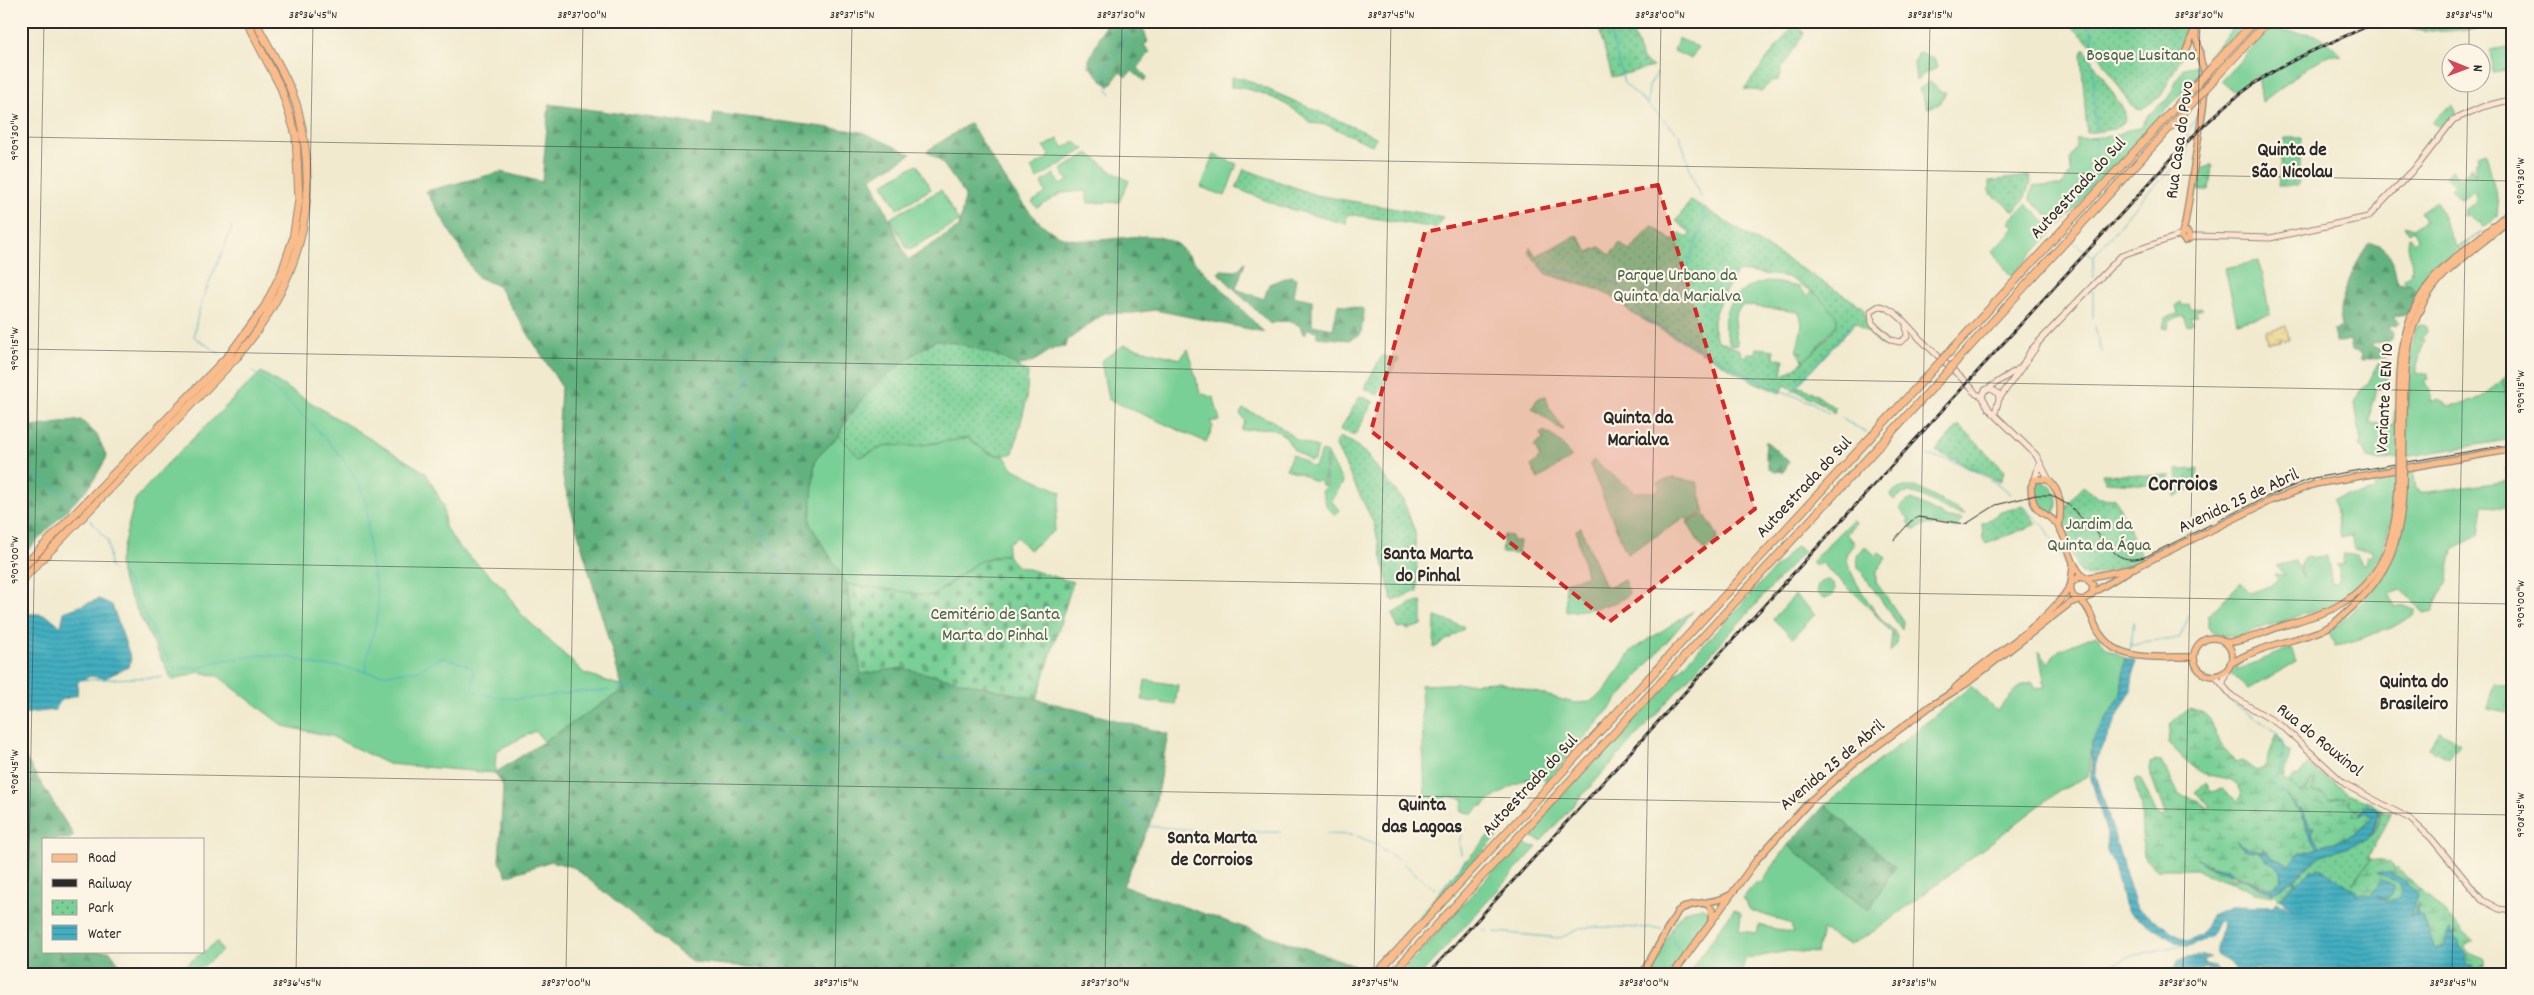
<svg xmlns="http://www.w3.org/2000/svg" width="2534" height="995" font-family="Dekko,sans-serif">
  <defs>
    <pattern id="forest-firs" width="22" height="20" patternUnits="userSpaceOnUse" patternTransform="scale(1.25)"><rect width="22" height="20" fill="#62b27f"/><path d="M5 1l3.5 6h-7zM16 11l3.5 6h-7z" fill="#519168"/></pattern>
    <pattern id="wetland-marsh" width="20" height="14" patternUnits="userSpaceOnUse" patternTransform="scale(1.25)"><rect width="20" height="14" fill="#79d096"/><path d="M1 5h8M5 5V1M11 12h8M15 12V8" fill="none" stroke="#63a97b"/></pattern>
    <pattern id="sand-dots" width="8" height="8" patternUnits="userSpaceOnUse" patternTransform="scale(1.25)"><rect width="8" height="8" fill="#eeda9e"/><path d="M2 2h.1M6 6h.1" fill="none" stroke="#cb8" stroke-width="1.8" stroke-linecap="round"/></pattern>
    <pattern id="cemetery-stones" width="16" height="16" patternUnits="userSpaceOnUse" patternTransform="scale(1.25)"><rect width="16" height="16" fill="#79d096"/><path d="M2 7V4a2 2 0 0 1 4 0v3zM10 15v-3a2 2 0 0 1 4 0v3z" fill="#63a97b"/></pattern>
    <pattern id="park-dots" width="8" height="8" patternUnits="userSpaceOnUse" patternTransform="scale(1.25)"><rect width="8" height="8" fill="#79d096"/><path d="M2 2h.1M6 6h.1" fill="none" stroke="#63a97b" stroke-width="1.8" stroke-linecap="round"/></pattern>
    <pattern id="water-rules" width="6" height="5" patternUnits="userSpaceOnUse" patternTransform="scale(1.25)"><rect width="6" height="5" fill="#42aec0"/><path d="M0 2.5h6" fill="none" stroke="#378e9c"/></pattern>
  </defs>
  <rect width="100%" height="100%" fill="#fcf5e5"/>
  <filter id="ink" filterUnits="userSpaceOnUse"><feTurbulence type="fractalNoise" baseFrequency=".02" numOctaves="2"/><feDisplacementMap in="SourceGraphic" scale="10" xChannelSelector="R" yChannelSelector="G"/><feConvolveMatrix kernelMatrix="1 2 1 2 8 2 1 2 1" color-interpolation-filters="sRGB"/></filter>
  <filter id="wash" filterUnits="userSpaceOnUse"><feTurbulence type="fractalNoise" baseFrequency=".0096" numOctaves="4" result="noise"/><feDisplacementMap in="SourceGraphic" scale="20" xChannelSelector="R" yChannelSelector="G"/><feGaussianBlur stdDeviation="1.12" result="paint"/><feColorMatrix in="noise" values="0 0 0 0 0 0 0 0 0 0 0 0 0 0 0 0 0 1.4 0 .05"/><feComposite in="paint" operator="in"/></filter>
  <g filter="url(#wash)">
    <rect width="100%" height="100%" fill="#f1eacf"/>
    <path fill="#79d096" stroke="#527e60" d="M2240,21H2248L2209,64L2207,56Z
      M2399,21L2480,23L2478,29C2457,30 2414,36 2399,21Z
      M2275,24L2283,32C2315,33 2321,32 2342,56L2330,54L2309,66L2262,102L2258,75L2234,92L2221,81Z
      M1678,38L1698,47L1691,59L1674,51Z
      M2509,47L2513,69L2492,72L2490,50Z
      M1919,53L1934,58L1937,68L1924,74L1916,81L1914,63Z
      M2198,65L2199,74L2059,226L2030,199L2033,186H2061L2071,173L2070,159L2076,147V139L2114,136L2128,130L2141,128L2148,115L2168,98L2183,68Z
      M1930,82L1941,92H1946L1939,104L1928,108L1919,89Z
      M2453,105L2456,114L2442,129L2432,122L2445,109Z
      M1058,139L1064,148L1074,142L1085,149L1037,179L1031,168L1050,157L1044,147Z
      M2486,152L2498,204L2497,216L2487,226L2482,227L2480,220L2477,222L2468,215L2464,217L2465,209L2476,203L2475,191L2461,200L2451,189L2455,185L2445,176L2452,170L2460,179L2472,167L2475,175L2476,161L2479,160L2478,155Z
      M1088,153L1113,172L1129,181L1119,202L1088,203L1085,191L1062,193L1037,208L1032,202L1046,193L1041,183L1054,174L1061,185L1068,181L1061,170Z
      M1214,155L1237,164L1225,196L1201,187Z
      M917,164L931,189L897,209L883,184Z
      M941,190L959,222L908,250L890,218Z
      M2436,201L2456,247L2483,231L2449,257L2418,292L2411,285L2405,282L2404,278L2411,275C2415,262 2405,249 2409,237L2414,243L2418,239L2414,230L2409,233L2405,225L2414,228L2425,221L2420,212Z
      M2026,204L2055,230L2011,276L1992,252L2015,227L2009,222Z
      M2259,261L2270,315L2237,322L2225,268Z
      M1767,281L1799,287L1808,297L1809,293L1814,290L1838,314L1839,322L1805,362L1799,356L1802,352L1798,353C1796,338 1807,326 1798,312L1743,305C1730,315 1735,331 1738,345L1730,344C1714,312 1735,288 1767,281Z
      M2181,302L2182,306L2189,304L2191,309L2200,307L2203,309L2196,311L2197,316L2190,317L2193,323L2187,326L2183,316L2169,321L2168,329L2163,328L2165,318L2178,314L2176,305Z
      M2417,324L2426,326L2427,332L2421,339L2425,340L2416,366V374L2428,373V379L2424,381L2431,395V401L2438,400L2452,407L2453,405C2475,404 2488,394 2503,379L2513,439L2380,461L2368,458L2364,448L2359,446L2361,441L2355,403L2360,391L2367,385L2379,363L2387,360L2391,363L2385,387L2376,389L2371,407L2370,423L2393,425L2395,410L2407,409L2408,368Z
      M1124,345L1180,359L1188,349L1200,393L1214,398L1220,421H1210L1213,427L1206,442L1108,399L1101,361Z
      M261,372L426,473L443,505L445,527L458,546L505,589L520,613L584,673L630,689L563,763L535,731L496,751L495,773L388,764L331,736L283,726L218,676L199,672L172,680L123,582L119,562L135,500L163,468Z
      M1546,396L1549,407L1563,429L1562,430L1532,408L1538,398Z
      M1243,409L1273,421L1297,440L1318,448L1314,460L1310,461L1293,449L1285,436L1277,431L1269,428L1241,430L1245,421L1240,414Z
      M1544,431L1558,440L1572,457L1538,479L1531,466L1540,457L1534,446L1544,439L1540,434Z
      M839,435L860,457L888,445L915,446L968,438L990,454L1004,456L1014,469L1061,492L1054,531L1029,550L1017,537L1008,543L1007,555C978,555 954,580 933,596L847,584L809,524L815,460Z
      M1322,451L1327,453L1323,486L1317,480L1315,482L1302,474L1286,469L1292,454L1313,467L1316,464Z
      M1328,454L1343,483L1331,500L1339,510L1335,515L1327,507L1322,491L1325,487Z
      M1593,460L1635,492H1656L1660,487L1658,482L1673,478L1697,482L1705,513L1688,520L1685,518L1627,554L1590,465Z
      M2510,467L2513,480V508L2483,506L2479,535L2453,549L2447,580L2433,611L2424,613L2402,590L2390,594L2394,607C2402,605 2407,605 2415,610V615L2391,628L2335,647L2329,632C2383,585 2403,564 2406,490L2395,489C2388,548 2380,576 2326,607L2234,637L2213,634L2208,627V616L2241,582L2250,593L2272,585L2278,580L2274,574L2285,575L2276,566L2295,561L2304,579L2300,566L2305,558L2327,556L2332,584L2337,583L2340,569L2336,565L2344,564L2342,555L2357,554L2362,564L2367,563L2366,556L2372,555V550L2354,549L2353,536L2341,537L2333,499L2375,491L2374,480L2381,475L2413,470L2416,489L2420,492H2428L2508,481L2506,468Z
      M2041,481C2055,485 2062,503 2053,514L2045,513L2036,499L2033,487Z
      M1905,487H1916L1965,514C1939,517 1917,477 1894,500L1890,496L1895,490Z
      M1912,500L1948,518L1962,519L1956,528L1929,524L1914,530L1907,522L1909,519L1899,509L1907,501Z
      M1705,515L1718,536L1716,541L1704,551L1687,522Z
      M1852,520L1855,523L1846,534L1855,543L1847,553C1844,569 1873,610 1884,622C1891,629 1899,632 1897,644L1890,652L1892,633L1864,602L1821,563L1815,565L1811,562Z
      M1581,528L1604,585H1606L1608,587L1624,580L1629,592C1625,605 1579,611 1566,612L1565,582L1586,576L1576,530Z
      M1504,535L1512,536V541H1520L1518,554L1502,553Z
      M1796,546L1804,551L1541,841L1526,834Z
      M1865,546L1876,556L1879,553L1886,558L1876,572V582L1903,621L1902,630L1858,567L1857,556Z
      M1817 589a9 9 0 1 1 18 0a9 9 0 1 1-18 0Z
      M1795,595L1815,614L1793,638L1773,619Z
      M1693,611L1547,782L1539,774C1520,781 1498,793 1483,806H1480L1473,814L1461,811L1464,799L1447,796L1444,807L1425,802L1421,685L1499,682L1574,703L1590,702L1605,690L1632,650Z
      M2096,635L2107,648L2125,658L2121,694L2092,742L2088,776L2056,793L1879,928L1850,945L1822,930L1817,953L1789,951L1745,959L1741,974H1688L1734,909L1741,913L1739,931L1757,933L1759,925L1793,933L1791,924L1750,910L1743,898L1755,883H1761L1788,845L1868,911L1895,867L1825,805L1971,686L1997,711L2021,685L2032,682L2035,688L2045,687L2039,651L2048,663L2059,650Z
      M2291,648L2296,662L2248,689L2232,674L2238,662H2243L2237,667V670Z
      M1145,680L1178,685L1175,705L1142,700Z
      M2494,683L2513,687L2507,713L2487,709Z
      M2308,764L2347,793L2368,801L2356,810L2349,805V799L2338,797L2329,800L2323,794L2313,792L2315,780L2301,793L2290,782L2295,776L2298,777Z
      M1495,830L1502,831L1384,960L1458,869Z
      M1521,840L1528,846L1537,847L1421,974H1400Z
      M1701,907L1709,912V917L1669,974H1648L1678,918L1685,911Z
      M217,942L222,951L193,974H188L183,967Z"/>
    <path fill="url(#forest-firs)" stroke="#466e55" d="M1107,21H1140L1148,42L1144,45L1150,52L1138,68L1147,77L1144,81L1132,71L1126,77L1120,72L1109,87L1089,66V60Z
      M549,104L712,126L714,113L862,132L911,154L871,178L908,260L959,227L965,195L941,161L927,151L970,123C991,155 1029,229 1066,238C1082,242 1104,240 1120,238C1140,236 1161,233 1178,245L1264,332L1155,310L1133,313H1105L1068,340L1066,346C1048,345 1038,366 1017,365L948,341L848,415L839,435L815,460L810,524L847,584L861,674L902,668L1037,699L1168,734L1153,816L1123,886L1363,968L1357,974H771L760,968L693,962L662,940L575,868L551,861L507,876L499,861L503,786L495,773L623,690L564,484L558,445L561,386L498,286L477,277L426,191L501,172L542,182Z
      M2371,243C2392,244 2393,266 2398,283L2411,285L2418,292L2407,314L2394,316L2399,322L2396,325L2388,326L2394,332L2392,339L2386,342L2372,343V346L2387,352V356L2361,361V353L2352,350L2350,340L2336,343L2333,330L2341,328C2340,322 2340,315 2340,309C2342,296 2361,247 2371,243Z
      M1245,262L1236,289L1264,299L1269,284L1290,276L1296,278L1293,296L1312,300V325L1333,329L1338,304L1364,309L1361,334L1349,340L1317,337V331L1306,329V334H1303L1300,326C1290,320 1282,320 1270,324L1218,273L1221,270L1237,271Z
      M29,412L32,427L81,420L97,435L107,457L90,486L21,557V415Z
      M1766,441L1789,462L1784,471L1775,472L1769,469L1765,454Z
      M21,751L74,836L69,839H44V951H110L124,970L88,972L85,974H21Z
      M1825,805L1895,867L1868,911L1788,845Z"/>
    <path fill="url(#wetland-marsh)" stroke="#527e60" d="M2189,708C2213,714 2210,721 2219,741C2223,750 2232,754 2235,763L2243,761L2256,771L2264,768L2277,734L2285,749L2290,752L2284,780L2290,782L2301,793L2307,789L2312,779H2315L2313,792L2323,794L2329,800L2343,797L2349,799V805L2356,810L2368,801L2381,810L2380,819L2371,836L2379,813L2377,809L2364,810L2360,815L2365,811L2371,815L2372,818C2359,835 2339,840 2320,847L2311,834L2305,814L2299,810L2303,813L2308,833L2317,848L2299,854L2289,864L2270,857L2266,850L2265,852L2249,849L2237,842L2247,850L2260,852L2281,870L2282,880L2271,888L2202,862L2207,866L2226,871L2232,878L2247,880L2262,890L2272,893V896L2255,893L2235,884L2207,875L2198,869H2157L2143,856L2141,808L2134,780L2137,778L2141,779L2157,815L2163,817L2165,814L2149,770L2150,763L2156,760L2161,762L2179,794L2199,801L2207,808L2210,806L2195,792L2206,782L2211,792L2222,789L2237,801L2242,796C2238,772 2213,780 2201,772C2189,765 2179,753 2168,743L2170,724Z
      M2370,859L2383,860L2387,863L2389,862L2396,869L2397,867L2474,941L2465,946C2466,957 2478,953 2485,959V963L2475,974H2421L2438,962L2322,872L2356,882Z"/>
    <path fill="url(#sand-dots)" stroke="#8c8264" d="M2286,326L2289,339L2284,340L2281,337L2280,341L2268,343L2266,331Z"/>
    <path fill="url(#cemetery-stones)" stroke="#527e60" d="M999,555H1007L1017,566L1073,582L1037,699L902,668L861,674L847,584L933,596L978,562Z"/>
    <path fill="url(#park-dots)" stroke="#527e60" fill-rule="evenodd" d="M1597,21H1629L1642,59L1653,67L1612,77Z
      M2066,21H2166L2168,28L2189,24L2191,26L2181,57L2161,96L2140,110L2131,106L2095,48Z
      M1794,24L1804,33L1780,71L1782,73L1777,81L1773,80L1761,91L1744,89Z
      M2084,48L2125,112L2124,122L2114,129L2087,133L2081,54Z
      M1231,77L1242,78L1376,137L1372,145L1327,125L1310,123C1295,105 1254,87 1231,87Z
      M2285,138H2302L2298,186H2278L2281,160L2277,151L2284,150Z
      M2212,165L2209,190H2195L2198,170Z
      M1244,169L1316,195L1443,217L1436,228L1347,214L1346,224L1279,206L1236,188Z
      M2029,176L2031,177L2026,196L2014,211L1989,192V181Z
      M1691,200L1863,307L1867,324L1887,343L1883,346L1856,322L1797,386L1811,391L1835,408L1834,413L1823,404L1785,385L1780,393L1756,383L1630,312L1619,300L1596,289L1547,274L1529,253L1530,247L1536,256L1578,235L1588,252L1600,247L1610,255L1620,243L1629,251L1652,226L1673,241L1680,233L1687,238L1691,233L1676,221ZM1739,271L1788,277L1816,294L1836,315C1836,317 1837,320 1837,323C1835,334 1794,373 1782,375L1784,360L1774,358V350L1757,348L1756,353H1748L1745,357L1741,355L1740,350L1717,340C1716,335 1713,329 1713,324C1713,310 1730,281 1739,271Z
      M936,340C961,342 1008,357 1028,373L1026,402L1013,453C994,460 983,449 968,438L915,446L888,445L859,457L839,435C858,393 898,365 936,340Z
      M1382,356L1399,359L1378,395L1364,388Z
      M2513,368V433L2509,424L2503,379Z
      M1360,396L1373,402L1356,433L1353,435L1340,430Z
      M1959,425L2005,471L2000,482L1936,451Z
      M1340,437L1353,443L1365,453L1403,500L1415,532L1418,592H1412L1395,601L1392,600L1374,524L1335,444Z
      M2198,469L2196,482L2193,488L2174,497L2178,479L2177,470Z
      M2102,474L2171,476L2169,486L2106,482Z
      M2083,486L2098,498L2116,499L2144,562L2088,576L2083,574L2078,568C2062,527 2049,521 2083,486Z
      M2023,506L2037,524L1986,544L1983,539L1982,524L2001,512Z
      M1422,602V625L1409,629L1403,627L1398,628L1392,614L1412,603Z
      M1435,617L1463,626L1464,629L1434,648Z
      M2440,731L2460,744L2448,758L2429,748Z
      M2381,810L2386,813L2391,811L2369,857L2370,859L2351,888L2318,868L2315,871L2313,869L2297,883L2295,880V884L2278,899L2272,893C2280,888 2288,884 2295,878C2303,872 2310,863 2318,857C2340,841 2379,853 2381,810Z"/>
    <path fill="url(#water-rules)" stroke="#366c76" d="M99,599L112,605L131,659L128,667L105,678L90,676L78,681L77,695L61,700L55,710L21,714V615C39,612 49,614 61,627L64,612Z
      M2125,658L2135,660L2131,690L2096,759L2095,772L2135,904L2139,910L2188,942L2202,934L2211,915L2233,906L2273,907L2276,902L2293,909L2279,898L2295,884L2293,881L2297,882L2313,869L2315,871L2319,868L2357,892L2355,895L2362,893L2371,895L2381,880L2394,886L2392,895L2387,899L2376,897L2387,901L2397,900L2402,891L2400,885L2378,872C2392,870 2410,883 2417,894L2412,916H2414L2418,903L2417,914L2423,916L2435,949L2445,945L2447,934L2451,929L2450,935L2457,932L2453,938L2460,942L2459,945L2467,955L2466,961L2469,965H2473L2471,974H2261L2258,967L2252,974H2237C2232,959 2218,959 2216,954C2213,948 2224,930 2221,920L2217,922L2210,937L2187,948L2129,913L2124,904L2114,866L2107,851V834L2091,778L2092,742L2121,694Z
      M2286,795L2298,808L2302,809L2311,828L2314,826L2311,834L2320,847C2339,841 2359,835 2372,818L2371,815L2365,812L2357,816L2352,814L2358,816L2366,805L2377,809L2379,813L2373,831L2367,840L2319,856L2291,882L2272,893C2262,890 2256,884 2247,880C2230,874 2212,869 2196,858L2211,866L2229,870L2233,874L2264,887L2271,888L2282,880L2281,870L2267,861L2260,852C2249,850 2241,851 2235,840L2242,846L2265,852L2263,847L2270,857L2289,864L2299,854L2317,848L2310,838L2304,817L2301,818L2303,813C2297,809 2289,801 2286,795Z
      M2202,955L2210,957L2203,961L2204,964L2215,966L2220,974L2208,968L2187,974H2169L2179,960Z"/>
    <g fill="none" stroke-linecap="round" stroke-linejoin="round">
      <path stroke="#42aec0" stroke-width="1" d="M1606,21L1608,26
        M2091,21L2092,43
        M2189,21L2190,26
        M1610,31L1624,83L1660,116
        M2195,47L2196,51
        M1120,48L1134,21
        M2093,60L2095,132
        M2199,65L2201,74
        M1104,78L1107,67L1117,52
        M1105,81L1106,84
        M1107,88L1111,94
        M1647,105L1649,86L1657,73
        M2200,107V98
        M1663,119L1680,136L1693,179L1701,197
        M2058,227L2056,222L2096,179V139
        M2073,242L2092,256
        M1530,267L1531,268
        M1546,270L1587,275L1616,283L1626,292L1645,319L1769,386L1813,403L1830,414
        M1684,274L1704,222L1702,206
        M2093,277V257L2145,195L2187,156V131L2200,113
        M2093,290V318
        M1674,294L1682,277
        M2095,327L2101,352
        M785,341L766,357L749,379L730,414L733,431L731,450L724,468L725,474L756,514L768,542L797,590L875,744
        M220,354L197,339L194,336C198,297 221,262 232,226
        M252,371C286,399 356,458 366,503C369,519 367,539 370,556C372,572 378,589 378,605C377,628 366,650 366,672
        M719,379L739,400
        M748,381L743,359L751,342
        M1791,393L1855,320
        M1842,419L1866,432
        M1928,456C1950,456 1993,479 2011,494
        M21,467L64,492L75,502
        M2025,507L2046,528L2069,574
        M90,520L108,541L110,567L113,570
        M120,573L125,576L165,654L176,670
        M2131,646L2148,641L2179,639L2189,616
        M2130,651L2134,622
        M2195,670L2200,675L2213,681L2228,700L2277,732L2283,743V766L2272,784L2286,795
        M169,674L180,668H199L219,661L260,655L290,657L319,666H340L375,674H388L418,670L443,657L471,667L474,671L473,688L478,693
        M80,680L163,677
        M646,686L686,704L707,700L729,713
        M618,689L638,687
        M482,694C518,703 540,697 575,692C587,691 598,692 610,690
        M736,719L808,747L813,755L881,743L989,765
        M996,766L1041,774L1081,765L1094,775
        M1099,779L1112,790
        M1120,796L1146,826L1206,831
        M1212,831L1242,832
        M1249,832H1281
        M1327,834L1353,835
        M1357,836L1374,843L1397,859
        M1461,854L1459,842L1464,828
        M1404,864L1431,886
        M1433,888H1435
        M1440,893L1465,860
        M1461,913L1465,917
        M1482,930L1487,931
        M1495,932L1560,938L1582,928L1590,927L1661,928
        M1671,936L1680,953
        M1698,967L1707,973L1734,974
        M2019,974L2027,970L2052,974
        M2096,974C2119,956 2154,951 2182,945"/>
    </g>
  </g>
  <g filter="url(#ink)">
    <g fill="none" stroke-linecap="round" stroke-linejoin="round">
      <g stroke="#8e8a7d" stroke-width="7">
        <path id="secondary" d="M2190,238L2198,236L2270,238L2368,217L2419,164L2453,120L2482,107L2513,99
          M1906,325L1907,337L1900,342L1891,340L1872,323L1871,311L1879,306C1893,306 1911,329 1920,339L1971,387L1976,394L1982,396
          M2022,366L2031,350L2122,255L2181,235
          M1987,389L2018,369
          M1982,396L1989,409L2036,455L2049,480
          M1982,396L1985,390L1991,389L1998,393L1999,399
          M1995,413L1999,399L2037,346
          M2035,479L2039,464
          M2215,676L2232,696L2283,727L2345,784L2410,819L2431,838L2482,900L2499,909L2513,911
          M2223,683L2227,670"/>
      </g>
      <g stroke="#8e8a7d" stroke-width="8">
        <path id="primary" d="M2194,31L2186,51L2192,57L2196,56L2200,51
          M2187,232L2190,238L2185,241L2181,236L2185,224L2203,108L2206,76L2201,62L2194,21
          M2404,410C2405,359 2407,311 2446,273C2467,253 2492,236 2513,216
          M2399,411C2400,355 2401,306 2446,266C2467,246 2492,230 2513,208
          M2059,528C2061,509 2063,492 2047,479H2035L2031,487C2032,518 2049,510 2059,527C2069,543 2069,564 2084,577
          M2086,578L2134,568L2270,501L2315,484L2513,449
          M2071,583L2079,577L2086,578L2093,585L2092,594L2084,600C2062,600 2074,577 2073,564
          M2094,592L2130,570
          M2081,601C2092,609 2092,623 2100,634C2119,664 2163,656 2194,657
          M2194 657a19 19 0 1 1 38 0a19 19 0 1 1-38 0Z
          M2224,642C2241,644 2263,632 2279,627C2297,621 2317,616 2334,608C2382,582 2396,540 2398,489
          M2230,664C2256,647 2291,642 2320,631C2333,626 2341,617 2351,608C2389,574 2401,540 2403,489
          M1955,688C1990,654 2046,627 2070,586
          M1703,903L1708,905L1712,910L1711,920
          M1642,974L1678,911C1694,900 1714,905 1730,895
          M1673,974L1758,858L1810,801L1854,763L1932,705L1967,683L2070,603L2078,600"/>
      </g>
      <g stroke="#8e8a7d" stroke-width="9">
        <path id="highway" d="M2215,64L2255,21
          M2216,77L2268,21
          M1945,357L2194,87
          M1953,365L2194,101
          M21,569L230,354L265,306L282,272L293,239L299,200L296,135L281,88L246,21
          M21,581L237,357C298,284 322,205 298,110C289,79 270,50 255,21
          M1376,974L1939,363
          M1392,974L1948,371"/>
      </g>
      <use href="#secondary" stroke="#fde4d1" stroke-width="5"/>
      <use href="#primary" stroke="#fabc8b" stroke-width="5.5"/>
      <use href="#highway" stroke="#fabc8b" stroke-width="7"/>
      <path stroke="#2b2b2b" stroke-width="1" d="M1894,540L1911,521L1918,517L1966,524L1996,505L2036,495H2051L2070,506L2116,554C2126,561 2136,560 2147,556L2266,497L2313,478L2513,444"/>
      <g stroke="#2b2b2b" stroke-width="3">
        <path id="rail" d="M1428,974L2185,144C2208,121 2231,99 2258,81C2295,56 2338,40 2379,21"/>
      </g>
      <use href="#rail" stroke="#fcf5e5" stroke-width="1" stroke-dasharray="4" stroke-linecap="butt"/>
      <g stroke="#8e8a7d" stroke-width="8" stroke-linecap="butt">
        <path id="primary-bridge" d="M2398,489L2399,411
          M2403,489L2404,410"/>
      </g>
      <g stroke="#8e8a7d" stroke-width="9" stroke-linecap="butt">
        <path id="highway-bridge" d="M2194,87L2215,64
          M2194,101L2216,77
          M1939,363L1945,357
          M1948,371L1953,365"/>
      </g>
      <use href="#primary-bridge" stroke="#fabc8b" stroke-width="5.5"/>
      <use href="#highway-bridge" stroke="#fabc8b" stroke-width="7"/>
    </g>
  </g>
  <path fill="#d62828" fill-opacity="0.2" stroke="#d62828" stroke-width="4" stroke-dasharray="10 6" stroke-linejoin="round" d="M1658,185L1755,509L1609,622L1371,431L1425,232Z"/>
  <path fill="none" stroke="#2b2b2b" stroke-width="1" stroke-opacity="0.45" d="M2469,52V21M21,137L2513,181M21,349L2513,392M21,560L2513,604M21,772L2513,815M27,974L44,21M296,974L313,21M566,974L583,21M835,974L852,21M1105,974L1122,21M1374,974L1391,21M1644,974L1661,21M1913,974L1930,21M2183,974L2200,21M2452,974L2468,82"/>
  <g text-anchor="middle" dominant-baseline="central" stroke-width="4.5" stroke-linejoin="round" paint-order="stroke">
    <g font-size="18" fill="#425d4b" stroke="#fcf5e5">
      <text x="2141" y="56">Bosque Lusitano</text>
      <text x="1677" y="276">Parque Urbano da<tspan x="1677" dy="21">Quinta da Marialva</tspan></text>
      <text x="2099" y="525">Jardim da<tspan x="2099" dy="21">Quinta da Água</tspan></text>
      <text x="995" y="615">Cemitério de Santa<tspan x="995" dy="21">Marta do Pinhal</tspan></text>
    </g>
    <g font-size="18" fill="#2b2b2b" stroke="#fcf5e5">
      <text transform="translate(2181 140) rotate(-82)">Rua Casa do Povo</text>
      <text transform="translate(2079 189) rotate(-47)">Autoestrada do Sul</text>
      <text transform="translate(2386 398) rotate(-87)">Variante à EN 10</text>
      <text transform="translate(1805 488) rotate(-47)">Autoestrada do Sul</text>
      <text transform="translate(2239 502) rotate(-25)">Avenida 25 de Abril</text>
      <text transform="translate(2319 741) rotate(39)">Rua do Rouxinol</text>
      <text transform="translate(1833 766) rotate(-40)">Avenida 25 de Abril</text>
      <text transform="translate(1531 786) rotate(-47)">Autoestrada do Sul</text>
    </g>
    <g font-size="19" font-weight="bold" fill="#2b2b2b" stroke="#fcf5e5">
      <text x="2292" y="151">Quinta de<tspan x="2292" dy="22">São Nicolau</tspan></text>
      <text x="1638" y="419">Quinta da<tspan x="1638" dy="22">Marialva</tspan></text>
      <text x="1428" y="555">Santa Marta<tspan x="1428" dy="22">do Pinhal</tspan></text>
      <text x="2414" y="683">Quinta do<tspan x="2414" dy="22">Brasileiro</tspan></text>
      <text x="1422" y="806">Quinta<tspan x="1422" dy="22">das Lagoas</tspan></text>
      <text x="1212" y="839">Santa Marta<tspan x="1212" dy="22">de Corroios</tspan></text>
    </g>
    <g font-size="22" font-weight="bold" fill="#2b2b2b" stroke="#fcf5e5">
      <text x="2183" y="485">Corroios</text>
    </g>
  </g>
  <rect width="2534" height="995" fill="none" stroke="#fcf5e5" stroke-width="55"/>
  <rect x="42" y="838" width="162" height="115" fill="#fcf5e5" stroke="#a8a49b"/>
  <rect x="52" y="854" width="25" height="8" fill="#fabc8b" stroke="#a8a49b"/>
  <text x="88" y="862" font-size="15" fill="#2b2b2b">Road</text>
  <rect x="52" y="879" width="25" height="8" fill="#2b2b2b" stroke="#a8a49b"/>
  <text x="88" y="888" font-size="15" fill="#2b2b2b">Railway</text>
  <rect x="52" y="900" width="25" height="15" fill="url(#park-dots)" stroke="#a8a49b"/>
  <text x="88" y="912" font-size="15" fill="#2b2b2b">Park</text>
  <rect x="52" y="925" width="25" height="15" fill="url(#water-rules)" stroke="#a8a49b"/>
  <text x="88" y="938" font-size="15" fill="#2b2b2b">Water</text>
  <g transform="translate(2466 68) rotate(91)"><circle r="24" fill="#fcf5e5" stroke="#a8a49b"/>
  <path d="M0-4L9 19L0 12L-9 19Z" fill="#d1495b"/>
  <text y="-8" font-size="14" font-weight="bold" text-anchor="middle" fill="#2b2b2b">N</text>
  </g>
  <rect x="28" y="28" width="2478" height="940" fill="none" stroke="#2b2b2b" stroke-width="2"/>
  <g font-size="12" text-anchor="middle" fill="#2b2b2b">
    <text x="313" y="18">38°36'45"N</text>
    <text x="582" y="18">38°37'00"N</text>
    <text x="852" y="18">38°37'15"N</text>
    <text x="1121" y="18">38°37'30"N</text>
    <text x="1391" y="18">38°37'45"N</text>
    <text x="1660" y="18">38°38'00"N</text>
    <text x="1930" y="18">38°38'15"N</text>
    <text x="2199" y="18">38°38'30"N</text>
    <text x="2469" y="18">38°38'45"N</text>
    <text transform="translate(14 137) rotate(-90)" y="4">9°09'30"W</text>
    <text transform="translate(2520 181) rotate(-90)" y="4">9°09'30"W</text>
    <text transform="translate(14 349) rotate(-90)" y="4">9°09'15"W</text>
    <text transform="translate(2520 392) rotate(-90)" y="4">9°09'15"W</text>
    <text transform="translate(14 560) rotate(-90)" y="4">9°09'00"W</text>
    <text transform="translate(2520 604) rotate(-90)" y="4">9°09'00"W</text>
    <text transform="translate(14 772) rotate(-90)" y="4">9°08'45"W</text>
    <text transform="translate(2520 815) rotate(-90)" y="4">9°08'45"W</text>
    <text x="297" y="986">38°36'45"N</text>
    <text x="566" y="986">38°37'00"N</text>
    <text x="836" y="986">38°37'15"N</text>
    <text x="1105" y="986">38°37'30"N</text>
    <text x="1375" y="986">38°37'45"N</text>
    <text x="1644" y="986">38°38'00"N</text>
    <text x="1914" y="986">38°38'15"N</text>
    <text x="2183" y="986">38°38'30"N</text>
    <text x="2453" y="986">38°38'45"N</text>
  </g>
</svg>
